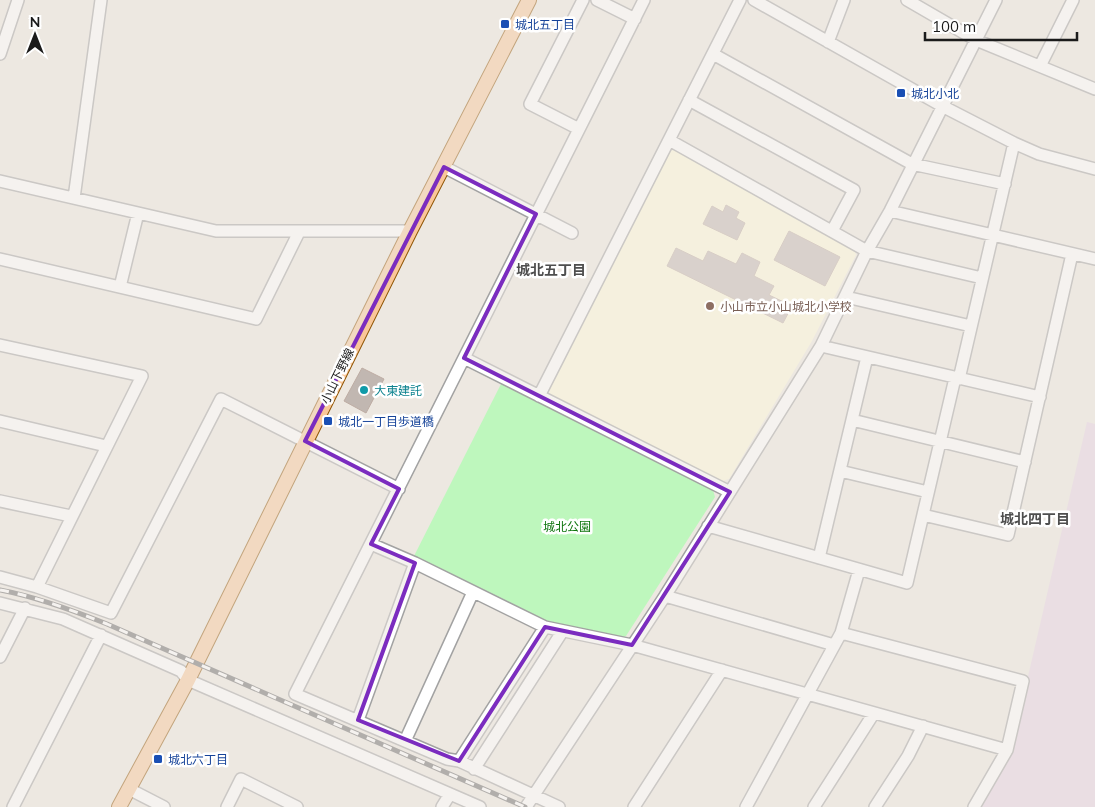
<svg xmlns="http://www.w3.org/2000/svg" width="1095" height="807" font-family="Mulish,'Noto Sans JP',sans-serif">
  <rect width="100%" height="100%" fill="#ede8e1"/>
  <path fill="#e6d3e4" d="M1087,422L1095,424V807H980L1010,754Z"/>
  <path fill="#fefbd9" d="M676,149L854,248L856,255L812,341L729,479L718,482L549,396L548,388L668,152Z"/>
  <path fill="#bef7bd" d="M503,383L713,490L715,497L626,636L621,638L557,626L528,616L413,558L501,384Z"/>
  <path fill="#c1b7b1" stroke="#beada4" d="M726,205L739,212L736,218L745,223L737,240L703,224L712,206L723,212Z
    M789,231L840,257L825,286L774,260Z
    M676,248L703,261L708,251L736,264L742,253L760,262L754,276L774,286L769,295L792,306L783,323L667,266Z
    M362,368L384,379L366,413L344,401Z"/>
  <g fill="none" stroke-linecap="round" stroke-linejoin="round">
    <g stroke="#a2a2a2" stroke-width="14">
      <path id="minor" d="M597,0L635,19
        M754,0L942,106L1014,143L1039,154L1095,169
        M907,0L976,40L1095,89
        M828,42L844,0
        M0,54L18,0
        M713,54L912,164L1005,184
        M1040,66L1073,0
        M689,100L854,190L832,231
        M579,129L530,104L583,0
        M669,140L867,251L982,278
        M444,167L572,233
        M0,181L216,231H410
        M74,198L101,0
        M890,211L1095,259
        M0,259L256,319L299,232
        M120,287L138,213
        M846,297L971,326
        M0,345L142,376L37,587
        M821,346L1040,397
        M464,358L730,492
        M959,379L1014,143
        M539,396L740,0
        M852,420L1025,462
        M0,421L106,446
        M840,471L928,492
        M0,501L71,516
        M923,515L1008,535L1072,254
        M708,526L907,583L955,378
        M371,544L415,563L545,627L632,645L1007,750
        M819,558L867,357
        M0,577L37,587L111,613L221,399L399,489
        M665,596L834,645
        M0,603L63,619L181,671L188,680L480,807
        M841,633L1023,681L1007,750L974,807
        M0,657L25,608
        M358,720L415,563
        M405,741L473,592
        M459,761L545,627
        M474,769L562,632
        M129,789L164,807
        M13,807L101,635
        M227,807L241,779L297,807
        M442,807L450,794
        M526,807L665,596L821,346L867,251L890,211L996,0
        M559,807L459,761L447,759L295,694L644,0
        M634,807L722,670
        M746,807L841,633L859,570
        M814,807L874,713
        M875,807L908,756L923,726"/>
    </g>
    <g stroke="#8f5403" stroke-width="16">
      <path id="major" d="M119,807L188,680L410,231L529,0"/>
    </g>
    <use href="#minor" stroke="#fff" stroke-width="11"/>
    <use href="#major" stroke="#f9c799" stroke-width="14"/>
    <g stroke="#696969" stroke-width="5">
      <path id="rail" d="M0,590C37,597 72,610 107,624L525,807"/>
    </g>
    <use href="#rail" stroke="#fff" stroke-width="3" stroke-dasharray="9" stroke-linecap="butt"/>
  </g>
  <path d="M0 0H1095V807H0ZM444,167L536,214L464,358L730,492L632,645L545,627L459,761L358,720L415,563L371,544L399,489L305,441Z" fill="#ede8e1" fill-opacity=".55" fill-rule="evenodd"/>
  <path fill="none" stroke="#7b2cbf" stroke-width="4" stroke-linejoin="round" d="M444,167L536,214L464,358L730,492L632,645L545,627L459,761L358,720L415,563L371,544L399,489L305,441Z"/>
  <g fill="#1a4fb4" stroke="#fff" stroke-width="2">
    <rect x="500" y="19" width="10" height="10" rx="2.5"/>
    <rect x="896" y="88" width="10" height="10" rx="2.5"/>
    <rect x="323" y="416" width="10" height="10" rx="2.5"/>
    <rect x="153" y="754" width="10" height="10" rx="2.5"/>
  </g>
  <circle fill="#8d6e63" stroke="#fff" stroke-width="2" cx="710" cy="306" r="5"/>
  <circle fill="#0f9aa8" stroke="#fff" stroke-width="2" cx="364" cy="390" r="5"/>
  <g text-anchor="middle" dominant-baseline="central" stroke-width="5" stroke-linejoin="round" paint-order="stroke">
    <g font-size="12" fill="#164399" stroke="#fff" text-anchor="start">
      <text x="515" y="24">城北五丁目</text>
      <text x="911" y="93">城北小北</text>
      <text x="338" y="421">城北一丁目歩道橋</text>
      <text x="168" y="759">城北六丁目</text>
    </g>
    <g font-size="12" fill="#785e54" stroke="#fff" text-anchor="start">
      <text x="720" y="306">小山市立小山城北小学校</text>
    </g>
    <g font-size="12" fill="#1b1b1b" stroke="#fff">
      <text transform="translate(337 376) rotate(-64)">小山下野線</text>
    </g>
    <g font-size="12" fill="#0d838f" stroke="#fff" text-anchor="start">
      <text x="374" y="390">大東建託</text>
    </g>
    <g font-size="12" fill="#0e750d" stroke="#fff">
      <text x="567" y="526">城北公園</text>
    </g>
    <g font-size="14" font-weight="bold" fill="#4e4e4e" stroke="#fff">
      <text x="551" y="270">城北五丁目</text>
      <text x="1035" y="519">城北四丁目</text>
    </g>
  </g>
  <g transform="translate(35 35)" stroke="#ffffff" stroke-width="4" paint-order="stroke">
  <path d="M0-4L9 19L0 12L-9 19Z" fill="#1b1b1b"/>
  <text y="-8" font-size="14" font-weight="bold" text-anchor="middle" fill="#1b1b1b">N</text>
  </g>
  <path d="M925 32v8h152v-8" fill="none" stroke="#1b1b1b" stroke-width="2.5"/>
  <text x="932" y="32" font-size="15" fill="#1b1b1b" stroke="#ffffff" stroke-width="4" paint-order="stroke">100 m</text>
</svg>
